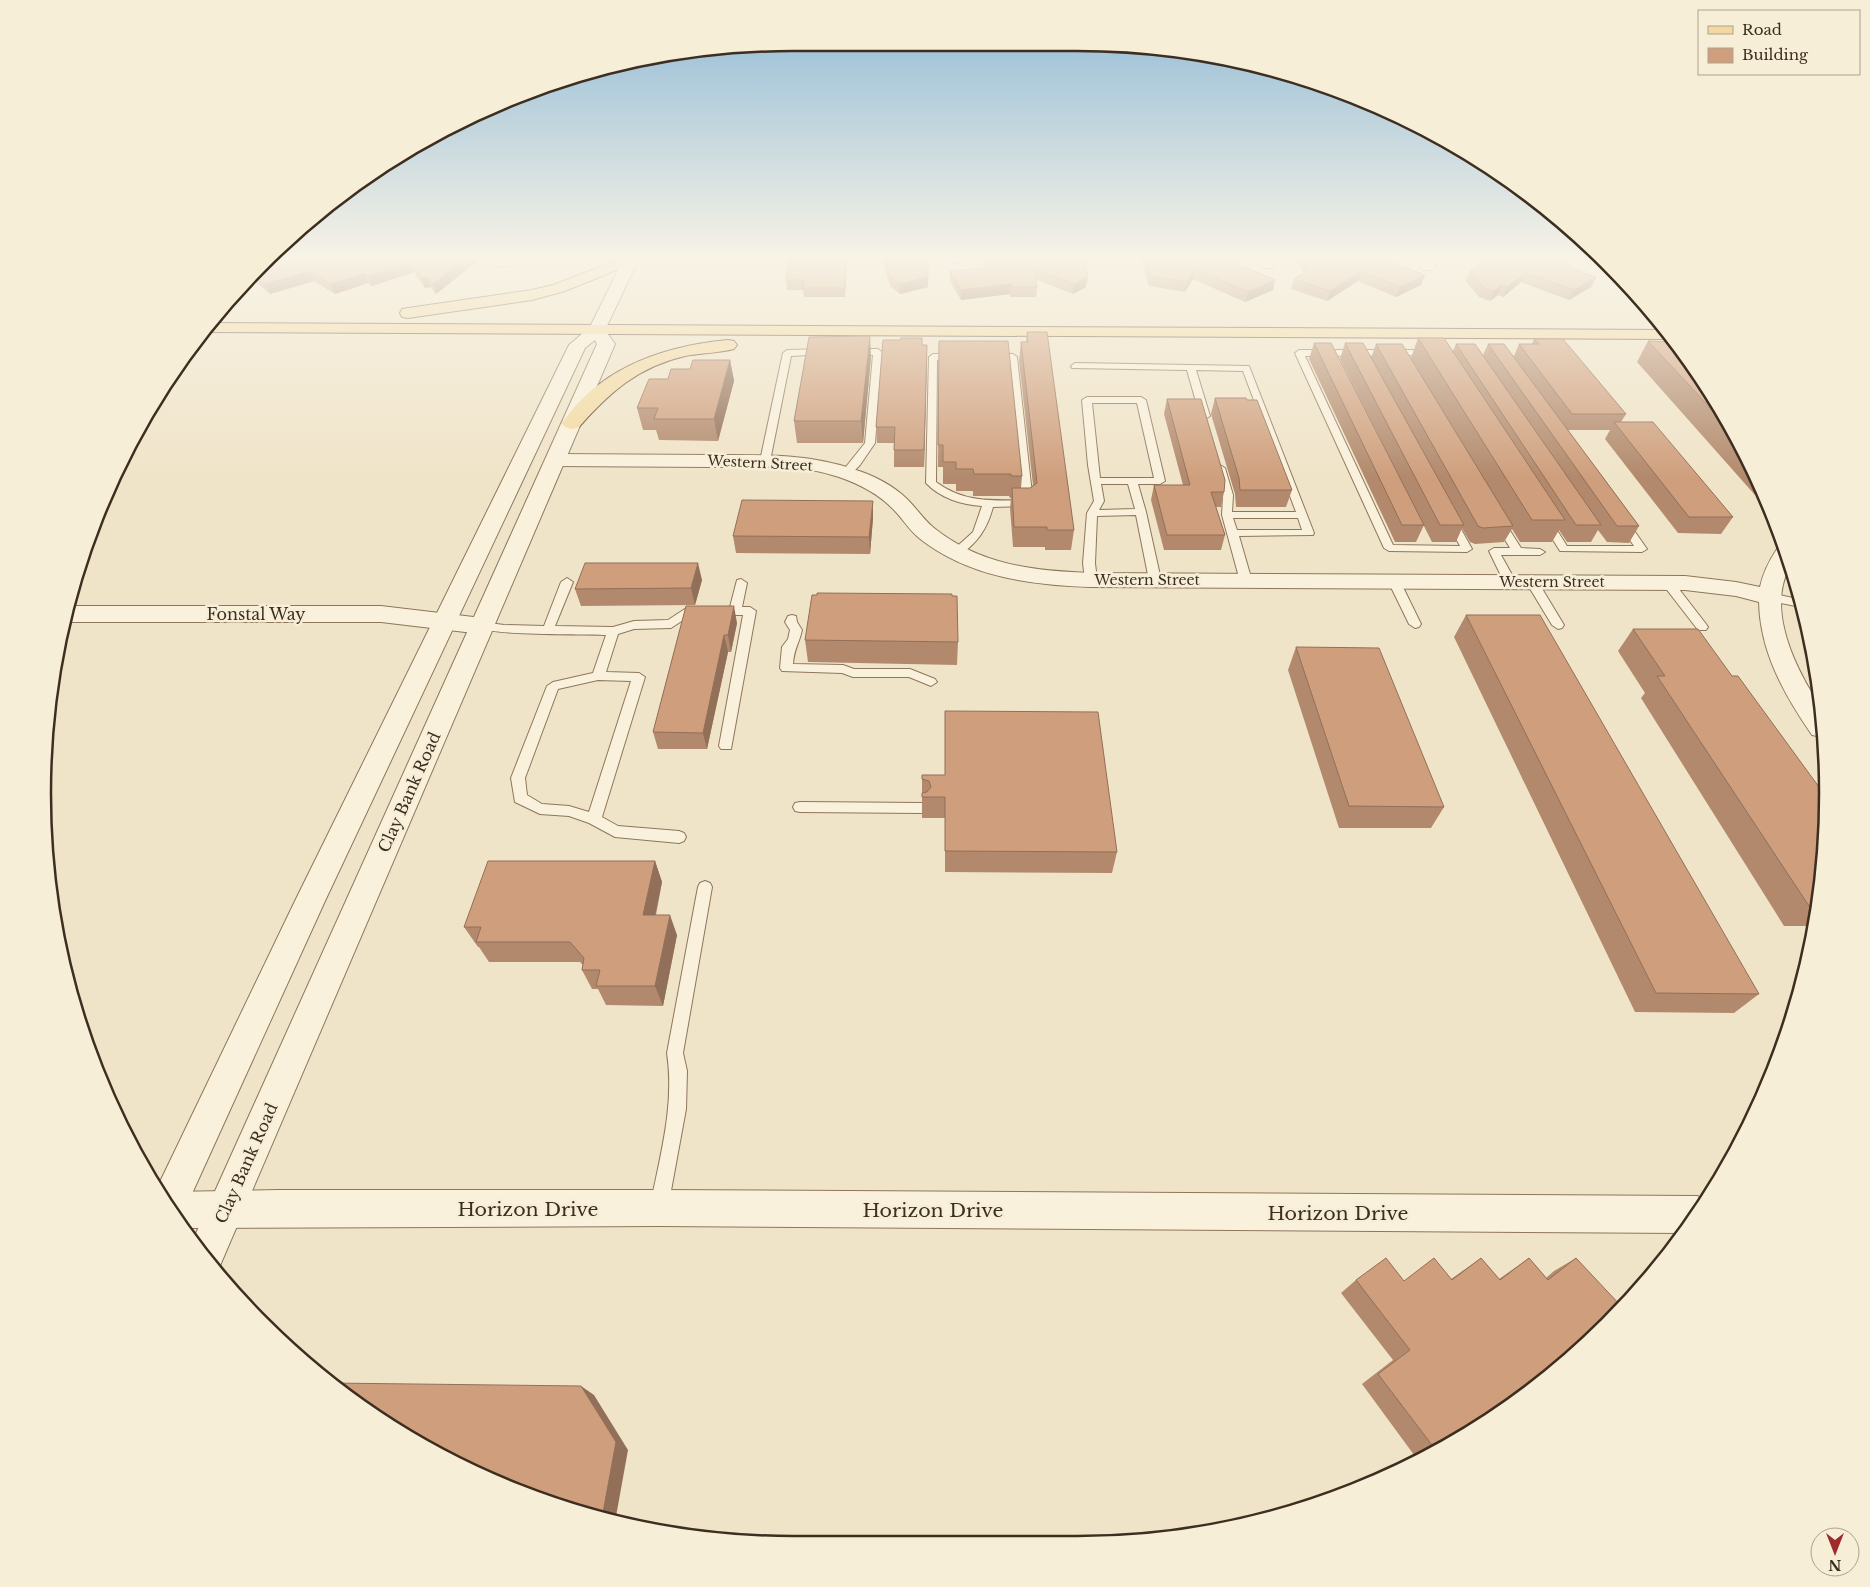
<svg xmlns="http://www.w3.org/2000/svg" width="1870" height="1587" font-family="'Libre Baskerville',serif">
  <rect width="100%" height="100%" fill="#f0e4c8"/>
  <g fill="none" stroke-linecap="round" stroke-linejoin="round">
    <g stroke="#8d765c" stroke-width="2">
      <path id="service" d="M825,349L829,352L828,354L791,356L770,461L769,463H761L760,461L783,353L787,350Z
        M854,349H878L882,352L875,443L860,465L850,475L846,476L841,473L865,443L873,355L851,354L850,352Z
        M1431,350L1434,351V355L1305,356L1393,545L1460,546L1445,518L1450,515L1455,518L1472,549L1467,552L1389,551L1384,548L1295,353L1299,350Z
        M1013,354L1017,357L1033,503L1028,506L993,507C987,529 978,542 960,555H952L950,553L952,551L973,532L982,506C962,505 940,498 926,483L929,357L933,354ZM937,360H1009L1022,500C991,501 963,502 936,482Z
        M1075,363L1249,366L1314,533L1313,535L1239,536L1252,581L1246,585L1240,581L1222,515L1223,495L1215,468L1216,466L1220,465L1225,468L1233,495L1232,512H1296L1243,371L1196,370L1210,416L1205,419L1200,416L1187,370L1072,368L1071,366ZM1233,518H1298L1302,530H1237Z
        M1087,397H1141L1146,400L1165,481L1160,484H1138L1146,512L1161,580L1159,583H1151L1149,580L1136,515L1097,516L1095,563L1097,580L1091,584L1085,580L1083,563L1087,513L1094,501L1088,465L1082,400ZM1092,403H1137L1154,478H1100ZM1101,484H1128L1135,509L1099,510L1104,501Z
        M1498,517L1502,518L1521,548L1540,549L1545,552L1540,555H1501L1516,582L1510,586L1504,582L1489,551L1494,548H1510L1493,520Z
        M1546,518L1550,519L1567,546H1634L1617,521L1622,518L1626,519L1647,549L1642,552L1560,551L1541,521Z
        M1394,577L1400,581L1421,624L1419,627L1415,628L1409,624L1388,581Z
        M567,578L573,582L555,626L613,627L634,621L668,620L688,607H730L737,580L741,579L747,583L742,607H750L756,611L731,749H721L719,746L743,615H691L671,628L634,629L618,634L606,672L639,673L645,677L602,817L618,826L679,831L684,833L686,837L684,841L679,843L615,837L589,823L569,816L540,814L515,802L511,778L547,686L553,682L593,673L606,635C587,634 484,636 476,626L482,622L504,625L544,626L561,582ZM598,680L631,681L589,812L569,806L542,804L527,795L525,778L558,689Z
        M1532,578L1538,582L1564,625L1562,628L1558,629L1552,625L1526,582Z
        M1668,579L1672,580L1706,624L1708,627L1706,630H1698L1664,586L1662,583Z
        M1770,593L1798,599L1801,607L1766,600L1764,597L1766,594Z
        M792,615L796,616L797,622L802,630C799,644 794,648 793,664L843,665L854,669H910L935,679L937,682L931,686L909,677H853L842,673L782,671L780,668L782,647L788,639L790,630L785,622L788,616Z
        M800,802L922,803L927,804L929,808L927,812L922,813L800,812L795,811L793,807L795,803Z
        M705,881L710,883L712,887L683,1053L687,1071L686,1109L668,1207L666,1214L659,1216L652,1214L650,1207C660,1156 675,1105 667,1053L698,887L700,883Z"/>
    </g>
    <g stroke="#8d765c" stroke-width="2">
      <path id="minor" d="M507,256H527C520,263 506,269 497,266L494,263L497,260Z
        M946,256H960L958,263H948Z
        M1102,256H1116L1119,262L1116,265H1106Z
        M1255,256H1269L1274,265L1271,268H1261Z
        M1412,256H1427L1436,267L1433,270H1423Z
        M1565,256H1580L1590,266L1587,269C1577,272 1569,264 1565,256Z
        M555,454C607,454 659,455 710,455C759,455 806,453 853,469C873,475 893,485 908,500C917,509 924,520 934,528C980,565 1034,571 1091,573L1685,576L1736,582L1760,587C1763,573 1769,561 1777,549L1783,548L1789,568C1771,603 1787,647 1804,679C1808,688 1816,697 1819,706C1822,716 1821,727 1822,737L1812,735C1784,694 1760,652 1759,602L1736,596L1685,590L1091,587C1030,585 968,577 919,538C909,530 903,519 894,510C879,494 859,484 839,477C797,463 753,467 711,467C659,467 607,466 555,466L548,464L545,460L548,456Z
        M67,606H381L482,618L490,620L494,626L490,632L482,634L381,622H65Z
        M279,1190H659L1697,1196L1706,1200L1701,1211L1682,1233L659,1226L183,1228L169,1211L161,1195L169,1192Z"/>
    </g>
    <g stroke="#8d765c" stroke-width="2">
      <path id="tertiary" d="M625,256H640L605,330L615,344L219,1268L217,1269L193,1240L597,344L595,340L585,348L325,901L180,1220L178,1221L169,1211L157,1188L295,901L569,345L590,327Z"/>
    </g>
    <g stroke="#5b4430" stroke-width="2">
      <path id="primary" d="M629,256L634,257L637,260L634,263L565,291L532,300L408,318L402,317L400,313L402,309L408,308L532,290L553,285Z
        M210,323L1665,330L1672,339L203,332Z
        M728,340L734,341L737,345L734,349C718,353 701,353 685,356C638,367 610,392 579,427L572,429L565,427L562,423C601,367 663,346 728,340Z"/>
    </g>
    <use href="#service" fill="#faf1dc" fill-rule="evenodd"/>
    <use href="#minor" fill="#faf1dc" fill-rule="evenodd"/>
    <use href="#tertiary" fill="#faf1dc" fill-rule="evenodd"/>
    <use href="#primary" fill="#f3d9a0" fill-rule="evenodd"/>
  </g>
  <path fill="#b2896c" d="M272,256H328L324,259L333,257L335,256H484L436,294L431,287L425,288L414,272L372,286L368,283L335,294L314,281L270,294L257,283L248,286L244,284Z
    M789,256H847L845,297H804L803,290H787L786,280Z
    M882,256H928V287L900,294L890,286L882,259Z
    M984,256H1084L1086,287L1073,294L1035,279L1037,287L1036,297H1010V294L961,300L950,281V271L985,268Z
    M1140,256H1237L1236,263L1275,280L1273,290L1245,302L1193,279L1185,292L1149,286Z
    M1294,256H1376L1425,275L1421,285L1396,297L1358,281L1327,301L1291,289L1294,279L1304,273Z
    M1574,270L1596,277L1591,287L1569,300L1521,282L1503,297L1498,295L1490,301L1479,297L1466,281L1470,271Z
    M1027,332L1074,530L1071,550H1045V547H1013L1010,508L1011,498H1010L1009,496H973V491H956V484H943V467H938L939,341L1022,476L1021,488H1030L1033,485L1019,361L1021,342H1026Z
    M1418,338L1453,351L1456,344L1483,355L1488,344L1514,356L1519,344H1532L1534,339L1626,414L1621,422L1733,517L1721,534L1678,533L1605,439L1610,430H1568L1639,526L1629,543L1607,542L1598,530L1591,542H1567L1559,530L1552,542H1520L1512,529L1504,542L1475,544L1470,542L1462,528L1456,542H1432L1340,359L1345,343L1371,358L1376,344L1411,358Z
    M1648,341L1701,377L1764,495H1755L1637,362Z
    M1314,343L1424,525L1416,542H1395L1309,359Z
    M922,345H927L924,467H894V443H877L876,427Z
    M871,357L863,443H797L794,421Z
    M730,360L734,381L718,441L659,440L656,430H643L637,408L668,379L690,369Z
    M1215,398L1292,490L1286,507H1236L1235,494L1211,414Z
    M1167,399L1224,492L1221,507H1216L1225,535L1221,550H1164L1151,500L1154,485H1183L1164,414Z
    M873,518L870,554L736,553L733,536Z
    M702,580L695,605L581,606L575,589Z
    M952,596L958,642L957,665L808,662L805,640Z
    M686,606L737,623L731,652H728L707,749H658L653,732Z
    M1466,615L1759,994L1734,1013L1635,1012L1454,637Z
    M1633,629L1732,676L1827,798L1814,926H1784L1641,698L1645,693L1618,651Z
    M1296,647L1444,807L1431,828H1339L1288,670Z
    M922,775L1117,852L1112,873L945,872V818H922Z
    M655,861L662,882L656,915L677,935L663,1006L606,1005L598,989H592L582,970L583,965L580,962H489L479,947H478L464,927Z
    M1481,1258L1499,1279L1529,1258L1546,1278L1554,1271L1576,1258L1493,1418L1417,1459L1362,1384L1393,1360L1341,1293L1356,1280L1404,1281L1451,1279Z"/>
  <path fill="#916f58" d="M317,256H328L320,263Z
    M469,256H484L436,294L433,284Z
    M846,256H847L845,297V288Z
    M928,256V287L900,294V284Z
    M411,262L414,272L372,286L368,276Z
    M1195,269L1193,279L1185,292L1187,282Z
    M310,271L314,281L270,294L265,284Z
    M1361,271L1358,281L1327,301L1330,291Z
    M1526,273L1521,282L1503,297L1507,287Z
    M253,274L257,283L248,286L245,282Z
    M364,274L368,283L335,294L330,284Z
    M1425,275L1421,285L1396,297L1400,287Z
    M428,277L431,287L425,288L422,278Z
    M1088,277L1086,287L1073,294L1074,284Z
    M1596,277L1591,287L1569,300L1574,290Z
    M1275,280L1273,290L1245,302L1248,292Z
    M1011,284L1010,294L961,300V290Z
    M1502,285L1498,295L1490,301L1494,291Z
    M870,336L871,357L863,443L861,421Z
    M927,345V361L924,467V450Z
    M730,360L734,381L718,441L714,419Z
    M873,501V518L870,554L869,537Z
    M698,563L702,580L695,605L691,588Z
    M734,606L737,623L731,652L728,635Z
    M724,635L728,652L707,749L703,733Z
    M655,861L662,882L651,935L643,915Z
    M670,915L677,935L663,1006L655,986Z
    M581,1386L594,1395L628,1450L615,1522L602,1518Z"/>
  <path fill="#cf9f7d" stroke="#916f58" d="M272,256H318L319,257L324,259L333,257L335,256H469L433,284L428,277L422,278L411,262L368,276L364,274L330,284L310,271L265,284L253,274Z
    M789,256H846L845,288H803L804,280H786Z
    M884,256H928V277L900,284L890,276Z
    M985,256H1084L1088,277L1074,284L1034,269L1037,287H1011V284L961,290L950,271L986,268Z
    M1145,256H1237L1236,263L1275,280L1248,292L1195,269L1187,282L1150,276Z
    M1303,256H1376L1425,275L1400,287L1361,271L1330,291L1294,279L1310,269Z
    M1491,256H1561L1574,270L1596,277L1574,290L1526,273L1507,287L1502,285L1494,291L1483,287L1470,271Z
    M1027,332H1047L1074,530H1047V527H1014L1012,488H1030L1037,483L1021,342H1028Z
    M870,336L861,421H794L809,337Z
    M901,338H922V345H927L924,450H894L895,427H876L883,340H900Z
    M1418,338H1444L1565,520H1532Z
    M1534,339H1563L1626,414H1572L1519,344H1539Z
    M939,341H1008L1022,476H1011V474H974L973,469H956V462H943V445H938Z
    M1648,341L1674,342L1701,377L1728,427Z
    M1314,343H1331L1424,525H1402Z
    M1345,343H1363L1464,525H1440Z
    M1376,344H1402L1513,526L1483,528L1478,526Z
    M1456,344H1475L1601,525H1576Z
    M1488,344H1504L1639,526H1617Z
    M693,360H730L714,419H654L658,408H637L649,379H668L671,369H690Z
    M1215,398H1246L1247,400H1257L1292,490H1240L1239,478Z
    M1167,399H1201L1225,480L1224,492H1211L1225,535H1167L1154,485H1190Z
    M1614,422H1653L1733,517H1689Z
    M742,500L873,501L869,537L733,536Z
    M585,563H698L691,588L575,589Z
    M817,593L952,594V596H957L958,642L805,640L812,595H817Z
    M686,606H734L728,635H724L703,733L653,732Z
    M1466,615H1540L1759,994L1656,993Z
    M1633,629H1698L1732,676H1738L1827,798L1816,906H1809L1657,676H1665Z
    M1296,647L1379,648L1444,807L1349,806Z
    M945,711L1098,712L1117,852L945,851V797H922V793L927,792L931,787L929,781L922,779V775H945Z
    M488,861H655L643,915H670L655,986H596L600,970H582L584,958L570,942H476L481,927H464Z
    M1386,1258L1404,1281L1434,1258L1452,1280L1481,1258L1500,1280L1529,1258L1548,1280L1576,1258L1622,1307L1607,1325L1493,1418L1435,1449L1378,1374L1410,1350L1356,1280Z
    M330,1383L581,1386L616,1442L602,1518L552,1505L418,1444L337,1389Z"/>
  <linearGradient id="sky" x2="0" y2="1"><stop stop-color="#8fbad6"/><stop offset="0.54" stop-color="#f8f3e6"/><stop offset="1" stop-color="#f8f3e6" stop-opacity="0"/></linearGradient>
  <rect width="1870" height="478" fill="url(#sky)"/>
  <g text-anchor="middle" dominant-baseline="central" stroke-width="5" stroke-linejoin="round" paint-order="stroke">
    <g font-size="14" fill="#3d2e20" stroke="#f7eed8">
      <text transform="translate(760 463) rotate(3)">Western Street</text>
      <text x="1147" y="580">Western Street</text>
      <text x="1552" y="582">Western Street</text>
    </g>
    <g font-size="16" fill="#3d2e20" stroke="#f7eed8">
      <text x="256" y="614">Fonstal Way</text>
      <text transform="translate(409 792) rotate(-66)">Clay Bank Road</text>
      <text transform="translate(246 1163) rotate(-66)">Clay Bank Road</text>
    </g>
    <g font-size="19" fill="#3d2e20" stroke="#f7eed8">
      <text x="528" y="1209">Horizon Drive</text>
      <text x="933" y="1210">Horizon Drive</text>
      <text x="1338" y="1213">Horizon Drive</text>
    </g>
  </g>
  <path d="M0 0H1870V1587H0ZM793 51H1077A742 742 0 0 1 1819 793V794A742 742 0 0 1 1077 1536H793A742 742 0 0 1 51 794V793A742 742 0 0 1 793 51Z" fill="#f7eed8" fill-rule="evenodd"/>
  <path fill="none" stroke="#3d2e20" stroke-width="2.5" d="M793 51H1077A742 742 0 0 1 1819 793V794A742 742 0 0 1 1077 1536H793A742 742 0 0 1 51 794V793A742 742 0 0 1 793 51Z"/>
  <rect x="1698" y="10" width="162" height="65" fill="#f7eed8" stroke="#ada18e"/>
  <rect x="1708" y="26" width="25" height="8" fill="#f3d9a0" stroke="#ada18e"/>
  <text x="1742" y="35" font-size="15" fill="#3d2e20">Road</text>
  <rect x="1708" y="48" width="25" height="15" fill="#cf9f7d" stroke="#ada18e"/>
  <text x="1742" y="60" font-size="15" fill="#3d2e20">Building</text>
  <g transform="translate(1835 1552) rotate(180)"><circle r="24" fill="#f7eed8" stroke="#ada18e"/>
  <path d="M0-4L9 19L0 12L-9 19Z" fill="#9e2a2b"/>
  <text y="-8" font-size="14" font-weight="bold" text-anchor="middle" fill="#3d2e20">N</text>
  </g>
</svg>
